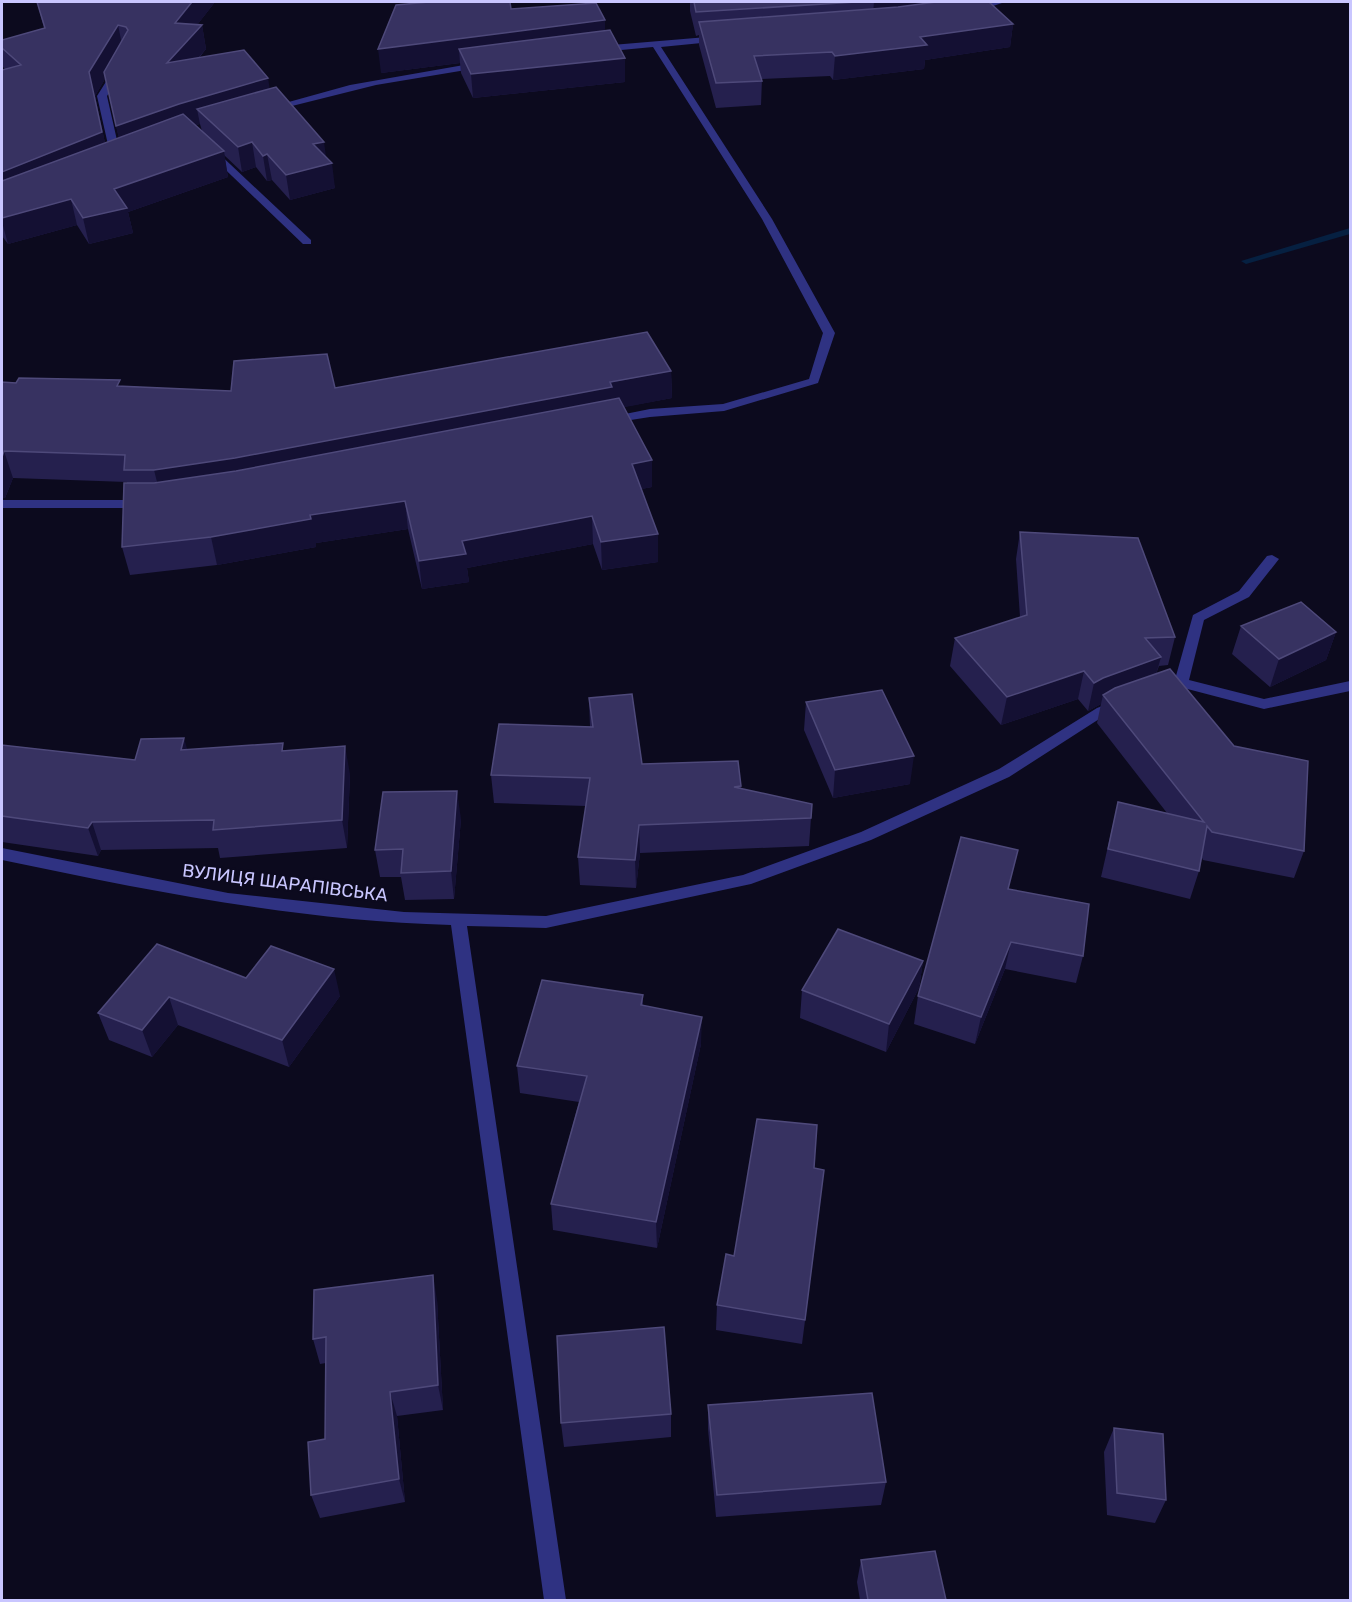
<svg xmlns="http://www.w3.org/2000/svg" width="1352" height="1602" font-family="Rubik,sans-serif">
  <rect width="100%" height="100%" fill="#0c0a1e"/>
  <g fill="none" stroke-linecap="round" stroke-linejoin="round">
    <path fill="#062041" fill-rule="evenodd" d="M1350,228V234L1246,264L1241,261Z"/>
    <path fill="#2f3282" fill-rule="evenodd" d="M993,2H1005L972,13L968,10Z
      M719,36L722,37V41L661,47L772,219L835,333L818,383L724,411L650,417L605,424V418L650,409L723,404L809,379L823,333L762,219L653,47L600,52L596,49L600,46Z
      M481,62L484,63V67L376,85L272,111L267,108L350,85Z
      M117,68L122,71L107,96L121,158L116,161L111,158L97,96L114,69Z
      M208,149H214L311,240V244H303L208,153Z
      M2,500H142L148,504L142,508H2Z
      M1272,555L1279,559L1249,597L1204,620L1189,680L1264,699L1350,681V691L1264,709L1176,686L1174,683L1193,615L1239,591L1267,556Z
      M1118,700L1125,705L1123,708L1107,714L1009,777L871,840L751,884L546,928L467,926L566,1600H544L451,925C299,921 150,891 2,860V848L228,893L404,912L546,916L743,875L861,832L999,769L1097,708Z"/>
  </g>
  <path fill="#25204e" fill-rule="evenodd" d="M37,2H215L197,25H202L206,49L199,58L270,89L326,157L335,188L290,200L272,180L267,181L256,167L242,172L224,155L228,177L128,212L133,233L89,244L77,225L8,244L2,236V70L5,69L2,66V40L44,28ZM105,79L119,138L105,143L95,96ZM200,124L202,131L195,125Z
    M484,2L511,9L605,20V30L625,58V82L473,98L461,73L460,63L381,73Z
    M690,2H989L1013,24L1010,47L925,60L924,69L833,80L830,76L762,79L761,105L716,108L699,45V35L696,36L690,11Z
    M671,371L672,398L623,407L652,487L641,489L658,562L602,570L593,544L467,568L469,582L422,589L408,529L316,543V547L217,565L130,575L122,547L127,482L13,478L5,498H2V382L121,386L231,391L335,388Z
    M1020,532L1175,637L1168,665L1159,666L1156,674L1304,851L1294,878L1203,860L1202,858L1199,871L1190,899L1101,877L1118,802L1167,813L1097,723L1101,704L1088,711L1078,699L1001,725L950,666L955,638L1020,617L1016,559Z
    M1241,626L1336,632L1326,660L1270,687L1232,654Z
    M589,698L642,764L741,786V789L812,804L809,846L640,853L636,888L580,885L578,857L586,806L494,803L491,775L590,727Z
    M806,702L910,784L833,798L804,730Z
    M2,745L135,760L187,750H285L350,774L347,848L220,858L218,848L101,850L98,856L2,842Z
    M461,819L454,899L405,900L401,877H380L375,850Z
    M1009,889L1083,956L1076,983L1005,969L975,1044L914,1024L918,996Z
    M923,961L919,988L886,1052L800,1018L802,990Z
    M246,978L340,996L289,1067L178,1025L152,1057L109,1040L98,1013Z
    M643,995V1005L701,1044L657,1248L553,1230L551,1204L579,1102L520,1093L517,1066Z
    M814,1168L821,1196L802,1344L716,1330L717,1305L734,1256Z
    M437,1300L443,1410L397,1416L405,1502L320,1518L311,1495L325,1439L326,1363L320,1364L313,1339Z
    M708,1405L886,1482L881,1505L716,1517L708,1429Z
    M671,1414V1437L564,1447L561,1423Z
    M1114,1428L1166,1500L1155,1523L1107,1515L1104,1452Z
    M861,1560L946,1600H860L857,1582Z"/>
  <path fill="#141033" d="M192,2H215L180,47L175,23Z
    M874,2H968L872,24Z
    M605,20V44L459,49L460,63L381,73L378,49Z
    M1013,24L1010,47L925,60L924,69L833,80L835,56L920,37Z
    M118,25L123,49L95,96L108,157L2,200V172L89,72Z
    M202,25L206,49L172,87L167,63Z
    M625,58V82L473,98L471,74Z
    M268,78L272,102L197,109L200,124L184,128L122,151L116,126L179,104Z
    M252,142L256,167L242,172L238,147Z
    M324,142L327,164L332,163L335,188L290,200L286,175L313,144Z
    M224,151L228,177L128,212L133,233L89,244L83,218L114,189Z
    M267,154L272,180L267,181L263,156Z
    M71,199L77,225L8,244L2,222V218Z
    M671,371L672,398L161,498L154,470Z
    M4,451L13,478L5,498H2V457Z
    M652,460V487L632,491V464Z
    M405,501L408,529L316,543V547L217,565L211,537L310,515Z
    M592,516L593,544L467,568L469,582L422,589L419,561L462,541Z
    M658,534V562L602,570L601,542Z
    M1336,632L1326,660L1270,687L1279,659Z
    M1161,657L1153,685L1103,695L1101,704L1088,711L1094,683L1103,678Z
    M1084,671L1078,699L1001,725L1007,697Z
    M184,738L192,766L181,750Z
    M345,746L350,774L347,848L342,820Z
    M914,756L910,784L833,798L835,770Z
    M457,791L461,819L454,899L451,871Z
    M92,822L101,850L98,856L88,828Z
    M639,825L640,853L636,888L635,860Z
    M1011,942L1005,969L975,1044L981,1017Z
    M923,961L919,988L886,1052L889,1024Z
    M334,969L340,996L289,1067L282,1040Z
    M169,997L178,1025L152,1057L142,1030Z
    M702,1017L701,1044L657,1248L656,1222Z
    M433,1275L437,1300L443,1410L438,1385Z
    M390,1392L397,1416L405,1502L399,1479Z"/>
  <path fill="#373261" stroke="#4e497a" stroke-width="1.5" d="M37,2H192L175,23L202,25L167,63L244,50L268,78L179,104L116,126L104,72L128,30L126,27L118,25L89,72L102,132L2,172V70L21,65L2,48V40L45,28Z
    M429,2H510L511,9L596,3L605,20L378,49L396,5Z
    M694,2H856L696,12Z
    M936,2H989L1013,24L920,37L927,45L835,56L832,52L754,56L762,81L716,83L699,22L898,7Z
    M610,30L625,58L471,74L459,49Z
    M276,87L324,142L313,144L332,163L286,175L267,154L263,156L252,142L238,147L197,109Z
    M183,114L224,151L114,189L127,208L83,218L71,199L2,218V181Z
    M647,332L671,371L610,382L612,387L235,458L154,470H124L125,455L4,451L2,457V382L16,383L19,378L120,380L117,386L231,391L234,361L327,354L335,388Z
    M619,398L652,460L632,464L658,534L601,542L592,516L462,541L466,554L419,561L405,501L310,515L311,519L211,537L122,547L124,483H154L236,471Z
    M1020,532L1138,538L1175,637L1145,638L1161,657L1103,678L1094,683L1084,671L1007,697L955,638L1027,615Z
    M1301,602L1336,632L1279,659L1241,626Z
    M1170,669L1234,746L1308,761L1304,851L1212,832L1207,826L1199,871L1108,849L1118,802L1204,822L1103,695L1115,688Z
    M882,690L914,756L835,770L806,702Z
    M632,694L642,764L738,761L741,786L734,787L812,804L811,818L639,825L635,860L578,857L590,778L491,775L499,724L593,727L589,698Z
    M184,738L181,750L283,743L282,751L345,746L342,820L213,830L214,820L92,822L88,828L2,816V745L135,760L141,739Z
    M457,791L451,871L401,873L403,849L375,850L383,792Z
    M961,837L1018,850L1008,889L1089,904L1083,956L1011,942L981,1017L918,996Z
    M838,929L923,961L889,1024L802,990Z
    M157,944L246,978L271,946L334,969L282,1040L169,997L142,1030L98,1013Z
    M542,980L643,995L641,1005L702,1017L656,1222L551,1204L587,1076L517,1066Z
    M757,1119L817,1125L814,1168L824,1170L805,1320L717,1305L726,1254L734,1256Z
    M433,1275L438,1385L390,1392L399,1479L311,1495L308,1442L325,1439L326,1337L313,1339L314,1290Z
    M664,1327L671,1414L561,1423L557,1336Z
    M872,1393L886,1482L717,1495L708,1405Z
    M1114,1428L1163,1434L1166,1500L1117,1493Z
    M935,1551L946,1600H868L861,1560Z"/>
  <g text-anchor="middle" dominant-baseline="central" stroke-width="4.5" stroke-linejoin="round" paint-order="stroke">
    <g font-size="18" fill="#c9c6ff" stroke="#0c0a1e">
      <text transform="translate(285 883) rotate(7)">ВУЛИЦЯ ШАРАПІВСЬКА</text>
    </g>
  </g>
  <rect width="1352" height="1602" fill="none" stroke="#c9c6ff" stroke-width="6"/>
</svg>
